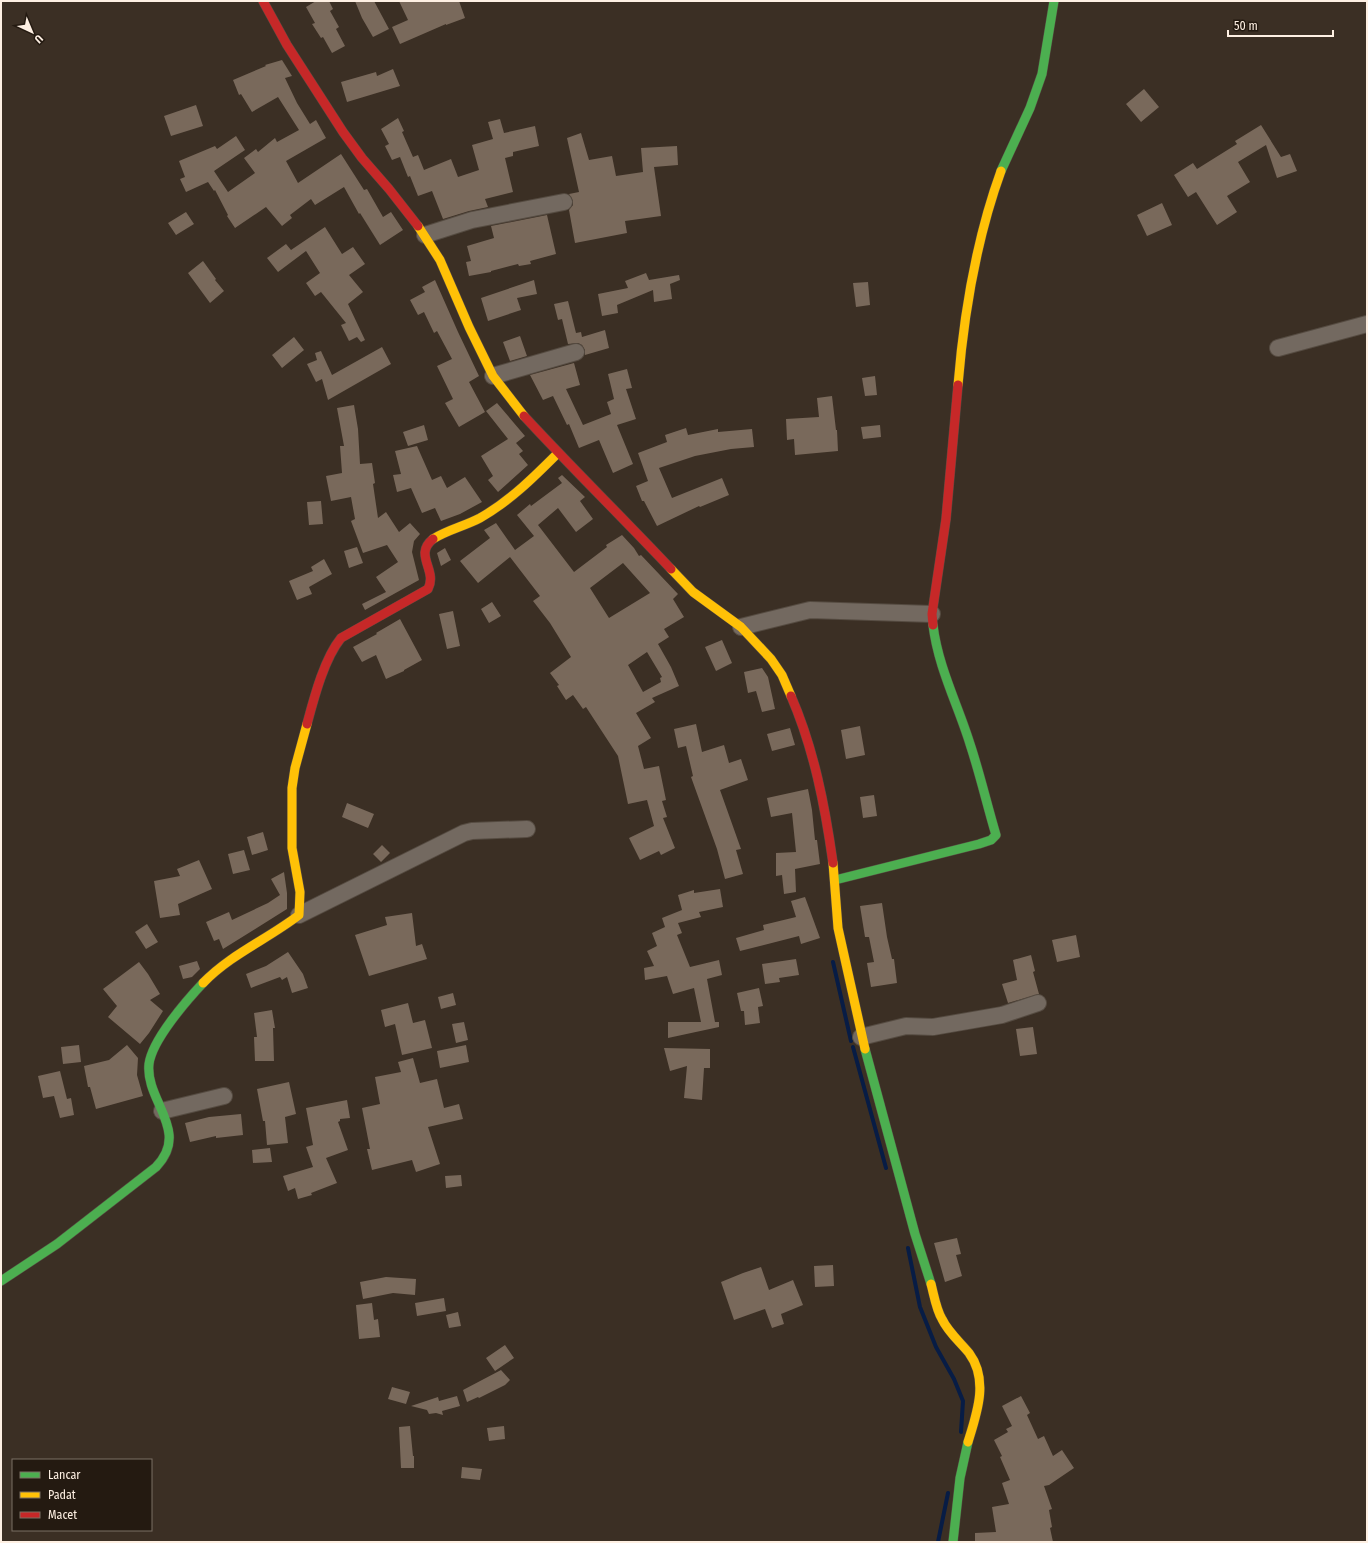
<svg xmlns="http://www.w3.org/2000/svg" width="1368" height="1543" font-family="'Fira Sans Condensed',sans-serif">
  <rect width="100%" height="100%" fill="#3b2f24"/>
  <g fill="none" stroke-linecap="round" stroke-linejoin="round">
    <path stroke="#071c45" stroke-width="4" d="M833,962L851,1041
      M853,1047L886,1168
      M908,1248L920,1307L936,1347L954,1379L963,1401L961,1432
      M938,1542L948,1493"/>
  </g>
  <path fill="#79695b" fill-rule="evenodd" d="M316,1H329L333,9L330,11L339,27L336,29L345,46L332,53L323,37L321,38L312,24L315,23L306,7Z
    M355,1H374L389,29L373,37L362,18Z
    M399,1H459L465,18L446,25V24L400,44L392,27L408,20Z
    M282,60L292,76L285,78L297,103L310,124L316,120L326,138L286,161L298,183L341,154L364,190L367,189L383,217L391,212L403,230L380,245L360,213L359,214L344,187L315,205L311,199L290,215L292,218L282,226L266,207L235,228L227,216L228,215L215,190L214,191L208,182L186,192L180,179L185,177L179,161L215,146L217,149L236,136L245,150L214,171L228,192L255,173L244,158L256,149L258,152L275,138L277,142L299,130L278,97L252,112L241,94L239,95L233,80L266,66L265,65Z
    M393,69L400,86L347,102L341,82L376,72L377,76Z
    M1144,89L1159,107L1141,122L1126,104Z
    M196,105L203,126L171,136L164,116Z
    M398,118L404,131L402,132L413,157L418,155L424,170L451,159L458,177L479,170L472,145L493,139L488,122L500,119L504,133L535,126L539,146L513,152V156L505,158L513,192L485,199L488,207L469,211L443,219L432,191L418,196L410,176L408,177L400,157L392,160L385,146L389,144L381,129Z
    M1261,125L1281,157L1290,154L1297,171L1277,178L1266,145L1238,162L1250,182L1227,196L1237,212L1217,225L1196,192L1188,197L1174,175L1193,163L1197,169L1237,144L1235,141Z
    M581,133L589,160L612,156L616,176L643,172L641,148L677,146L678,165L654,167L661,216L625,221L627,233L575,243L569,210L573,205V201L569,194L579,192L567,138Z
    M1162,203L1172,225L1147,236L1137,215Z
    M186,212L194,224L176,235L168,223Z
    M547,215L556,254L530,261L531,264L519,266L518,264L491,271V272L469,276L466,262L471,261L467,246L494,238L491,226Z
    M325,227L342,254L353,247L365,264L349,275L363,292L348,304L365,340L361,342L357,337L349,341L341,325L346,323L321,292L315,296L306,283L320,273L306,251L278,272L267,258L286,244L291,250Z
    M203,261L216,279L215,280L224,291L210,303L188,273Z
    M646,273L649,280L679,275L680,280L670,284L672,299L654,302L653,290L617,305L618,313L602,316L598,294L628,288L625,281Z
    M435,280L458,332L479,376L469,382L485,412L459,427L445,403L453,399L437,366L452,359L437,331L434,333L424,312L418,315L410,300L425,292L422,287Z
    M534,280L537,294L517,298L521,310L488,321L481,298Z
    M868,282L870,305L856,307L853,283Z
    M568,301L576,333L581,332L582,337L605,330L609,348L585,355V350L582,345L578,343L568,344L562,319L558,320L554,304Z
    M520,336L527,356L510,361L503,342Z
    M294,337L304,350L282,368L272,355Z
    M382,347L391,364L328,400L322,379L316,382L307,364L317,360L315,353L321,351L332,375Z
    M574,363L580,385L566,389L583,425L611,414L607,402L614,399L608,374L627,369L632,388L626,389L636,419L617,425L633,464L613,473L599,440L579,448L569,424L567,425L553,396L543,400L530,375Z
    M875,376L877,395L865,396L862,378Z
    M832,396L836,430H837L838,451L795,455L794,439L787,440L786,419L819,417L817,398Z
    M497,403L525,436L516,443L523,451L519,454L528,465L498,492L488,480L493,476L481,456L508,439L486,411Z
    M354,405L358,429L360,464L372,463L375,483L373,484L378,518L386,512L399,532L410,523L420,534L414,541L412,552L419,580L365,610L362,604L386,592L376,577L398,562L387,545L363,553L351,521L355,519L351,497L331,501L326,476L342,473L340,446H344L337,408Z
    M424,425L428,440L408,446L403,432Z
    M880,425L881,437L863,439L861,427Z
    M686,428L688,435L718,429V432L752,429L754,447L731,449L695,456L659,468L672,498L722,478L729,495L700,507L699,506L657,526L644,501H642L636,486L648,481L638,453L667,442L665,435Z
    M417,446L432,480L441,476L447,488L465,477L482,502L460,514L441,521L435,508L422,513L411,488L397,492L393,475L401,474L395,451Z
    M562,475L585,497L580,501L593,519L576,532L558,508L538,525L574,572L607,547L606,545L622,535L634,548L639,556L641,555L678,594L673,599L684,617L664,629L669,637L658,644L671,667L679,686L652,698L655,702L636,713L651,738L638,746L644,769L659,766L666,800L662,801L667,817L663,818L675,848L661,855L659,851L640,860L629,838L654,826L647,800L628,804L618,756L586,707L583,709L573,695L566,700L557,686L559,685L550,673L571,657L550,623L533,601L540,596L510,557L478,583L460,561L490,538L484,530L496,523L515,550L534,536L517,515L530,504L531,506L562,483L558,478ZM623,563L650,593L609,618L590,588ZM647,652L662,677L660,678L661,682L643,692L628,665Z
    M321,501L323,524L309,525L307,502Z
    M357,547L363,563L349,568L344,551Z
    M445,548L451,560L441,566L437,553Z
    M324,559L332,574L309,587L312,594L297,600L289,581L313,571L311,567Z
    M492,602L501,616L489,623L481,609Z
    M453,611L460,646L447,649L439,614Z
    M400,619L422,660L404,670V671L386,679L376,655L362,662L353,647L377,634L376,633Z
    M722,640L732,663L716,671L705,647Z
    M762,668L768,677L775,709L762,712L756,691L748,693L744,672Z
    M696,724L702,752L724,745L729,763L741,759L748,780L720,790L741,849L736,850L743,874L725,879L717,849L691,777L693,776L686,746L678,748L674,729Z
    M860,726L865,755L846,759L841,730Z
    M790,728L795,745L772,751L767,734Z
    M808,789L812,810L815,840H817L820,864L795,869L796,892L784,894L782,875L776,876V853L796,852L792,813L771,817L767,798Z
    M874,795L877,816L863,818L860,797Z
    M347,803L374,814L368,828L342,817Z
    M263,832L268,850L252,855L247,837Z
    M382,845L390,853L381,862L373,854Z
    M244,850L250,870L233,874L228,854Z
    M199,860L212,889L178,904L180,915L160,918L154,881L180,876L177,869Z
    M284,872L287,893V909L223,949L219,939L214,941L206,922L229,912L232,920L268,903L280,895L271,879Z
    M720,889L723,907L699,912L701,917L678,923L682,933L677,935L690,967L719,960L722,975L707,979L715,1022H719V1027L668,1038V1022H701L694,988L673,994L667,976L645,980L644,968L654,966L647,951L657,946L652,933L665,927L662,918L682,910L678,895L694,890V893Z
    M805,897L820,938L801,944L799,936L740,951L736,938L764,930L763,925L796,917L791,901Z
    M882,903L887,937L892,959H894L897,983L871,987L867,963L874,962L869,937H865L860,906Z
    M412,913L416,946L422,944L427,959L369,976L355,935L387,925L385,917Z
    M147,924L158,942L146,949L135,932Z
    M1076,935L1080,957L1057,962L1052,940Z
    M288,952L303,974L308,988L292,993L287,977L282,980L280,977L251,988L246,974L266,966Z
    M1031,955L1035,971L1033,972L1039,994L1008,1003L1002,984L1017,980L1013,960Z
    M796,959L799,975L779,978L780,982L765,984L762,964Z
    M197,961L200,969L192,977L183,979L179,966Z
    M139,962L148,974L160,994L150,1000L163,1011L149,1033L140,1044L108,1017L117,1006L103,989Z
    M759,988L763,1006L758,1007L760,1023L745,1025L744,1011H741L737,993Z
    M453,993L456,1005L441,1009L438,997Z
    M408,1003L413,1023L425,1020L432,1048L402,1055L395,1024L385,1027L381,1010Z
    M272,1010L275,1028H273L274,1061H255L254,1037H257L254,1013Z
    M464,1022L468,1040L456,1043L452,1024Z
    M1033,1027L1037,1054L1020,1056L1016,1029Z
    M79,1045L81,1062L63,1064L61,1047Z
    M127,1045L138,1058L137,1075L143,1096L96,1109L90,1087H88L84,1066L109,1060Z
    M466,1045L469,1062L440,1068L437,1051Z
    M664,1048L710,1049V1068H704L702,1100L684,1098L687,1066L670,1071Z
    M413,1058L420,1083L437,1079L444,1108L459,1104L463,1119L428,1127L440,1164L416,1172L412,1160L372,1170L367,1149H370L362,1108L380,1104L375,1077L401,1072L398,1062Z
    M60,1071L67,1099L71,1098L74,1115L60,1118L54,1096L43,1098L38,1076Z
    M289,1082L296,1114L285,1117L288,1143L267,1145L265,1121H263L257,1089Z
    M347,1100L350,1118L340,1119V1121L338,1122L348,1150L326,1158L337,1183L311,1193L312,1195L298,1199L295,1188L288,1191L283,1176L313,1167L306,1147L313,1145L306,1108Z
    M241,1114L243,1135L216,1138V1136L190,1142L185,1123L209,1117Z
    M270,1148L272,1162L253,1163L252,1150Z
    M461,1175L462,1186L446,1188L445,1176Z
    M957,1238L961,1254L956,1255L962,1276L945,1282L934,1243Z
    M833,1265L834,1286L815,1287L814,1266Z
    M761,1267L769,1290L793,1280L803,1305L781,1314L784,1324L772,1328L765,1309L734,1320L721,1282L743,1273Z
    M386,1277L416,1279L415,1295L393,1293L363,1299L360,1282Z
    M444,1298L446,1311L417,1316L415,1303Z
    M372,1303L374,1320L378,1319L380,1337L359,1339L356,1305Z
    M458,1312L461,1326L449,1328L446,1315Z
    M505,1345L514,1358L495,1371L486,1358Z
    M501,1370L510,1380L505,1385L479,1398L478,1397L467,1402L463,1390Z
    M392,1387L410,1392L406,1404L388,1399Z
    M457,1396L460,1406L442,1411L443,1415L436,1413L429,1414L427,1410L411,1406L438,1397L439,1401Z
    M1021,1396L1030,1413L1027,1415L1038,1439L1044,1436L1053,1456L1062,1450L1074,1468L1049,1485L1044,1486L1052,1509L1049,1510L1052,1527L1050,1528L1053,1542H975V1533L996,1532L992,1507L1009,1504L1002,1483L1010,1480L1000,1457L1002,1456L994,1440L1008,1432L1006,1429L1012,1426L1002,1406Z
    M410,1426L413,1456H414V1468H401L399,1427Z
    M504,1426L505,1439L489,1441L487,1428Z
    M462,1467L482,1469L480,1480L461,1478Z"/>
  <g fill="none" stroke-linecap="round" stroke-linejoin="round">
    <g stroke="#554b41" stroke-width="18">
      <path id="street" d="M425,235L472,220L564,202
        M1278,348L1367,324
        M493,376L576,352
        M741,627L810,610L932,614
        M299,915L464,833L472,831L527,829
        M861,1037L906,1026L933,1027L1002,1015L1038,1003
        M162,1111L224,1096"/>
    </g>
    <g stroke="#554b41" stroke-width="10">
      <path id="fast" d="M1001,171L1030,108L1042,74L1054,1
        M835,880L979,844L991,840L996,835C987,805 980,774 970,744C958,705 938,667 933,625
        M865,1049L915,1234L931,1284
        M1,1281L57,1244L156,1167C191,1131 145,1101 149,1064C152,1040 187,1000 203,983
        M953,1542L960,1478L968,1442"/>
    </g>
    <g stroke="#554b41" stroke-width="10">
      <path id="slow" d="M418,226L440,260L469,327L493,376L524,416
        M958,385C964,312 976,240 1001,171
        M433,539C447,530 465,526 480,518C510,501 534,477 558,453
        M671,569L693,592L741,627L771,659L782,675L791,696
        M833,863L838,928L865,1049
        M203,983C231,954 268,939 299,915L300,892L292,848V788L295,768L307,724
        M931,1284C934,1295 936,1309 942,1319C948,1332 960,1342 969,1353C989,1380 977,1413 968,1442"/>
    </g>
    <g stroke="#554b41" stroke-width="10">
      <path id="jam" d="M263,1L287,45L343,132L362,158L389,189L418,226
        M524,416C572,468 622,517 671,569
        M933,625L932,614L946,519L958,385
        M791,696C814,749 825,806 833,863
        M307,724C314,698 324,659 341,638L428,589C438,570 413,555 433,539"/>
    </g>
    <use href="#street" stroke="#736960" stroke-width="16"/>
    <use href="#fast" stroke="#4caf50" stroke-width="9"/>
    <use href="#slow" stroke="#ffc107" stroke-width="9"/>
    <use href="#jam" stroke="#c62828" stroke-width="9"/>
  </g>
  <rect width="1368" height="1543" fill="none" stroke="#fef0e3" stroke-width="4"/>
  <rect x="12" y="1459" width="140" height="72" fill="#241a11" stroke="#7b7065"/>
  <rect x="20" y="1472" width="20" height="6" fill="#4caf50" stroke="#7b7065"/>
  <text x="48" y="1479" font-size="12" fill="#fef0e3">Lancar</text>
  <rect x="20" y="1492" width="20" height="6" fill="#ffc107" stroke="#7b7065"/>
  <text x="48" y="1499" font-size="12" fill="#fef0e3">Padat</text>
  <rect x="20" y="1512" width="20" height="6" fill="#c62828" stroke="#7b7065"/>
  <text x="48" y="1519" font-size="12" fill="#fef0e3">Macet</text>
  <g transform="translate(32 32) rotate(136)" stroke="#241a11" stroke-width="3" paint-order="stroke">
  <path d="M0-3L7 15L0 10L-7 15Z" fill="#fef0e3"/>
  <text y="-6" font-size="11" font-weight="bold" text-anchor="middle" fill="#fef0e3">U</text>
  </g>
  <path d="M1228 30v6h105v-6" fill="none" stroke="#fef0e3" stroke-width="2"/>
  <text x="1234" y="30" font-size="12" fill="#fef0e3" stroke="#241a11" stroke-width="3" paint-order="stroke">50 m</text>
</svg>
